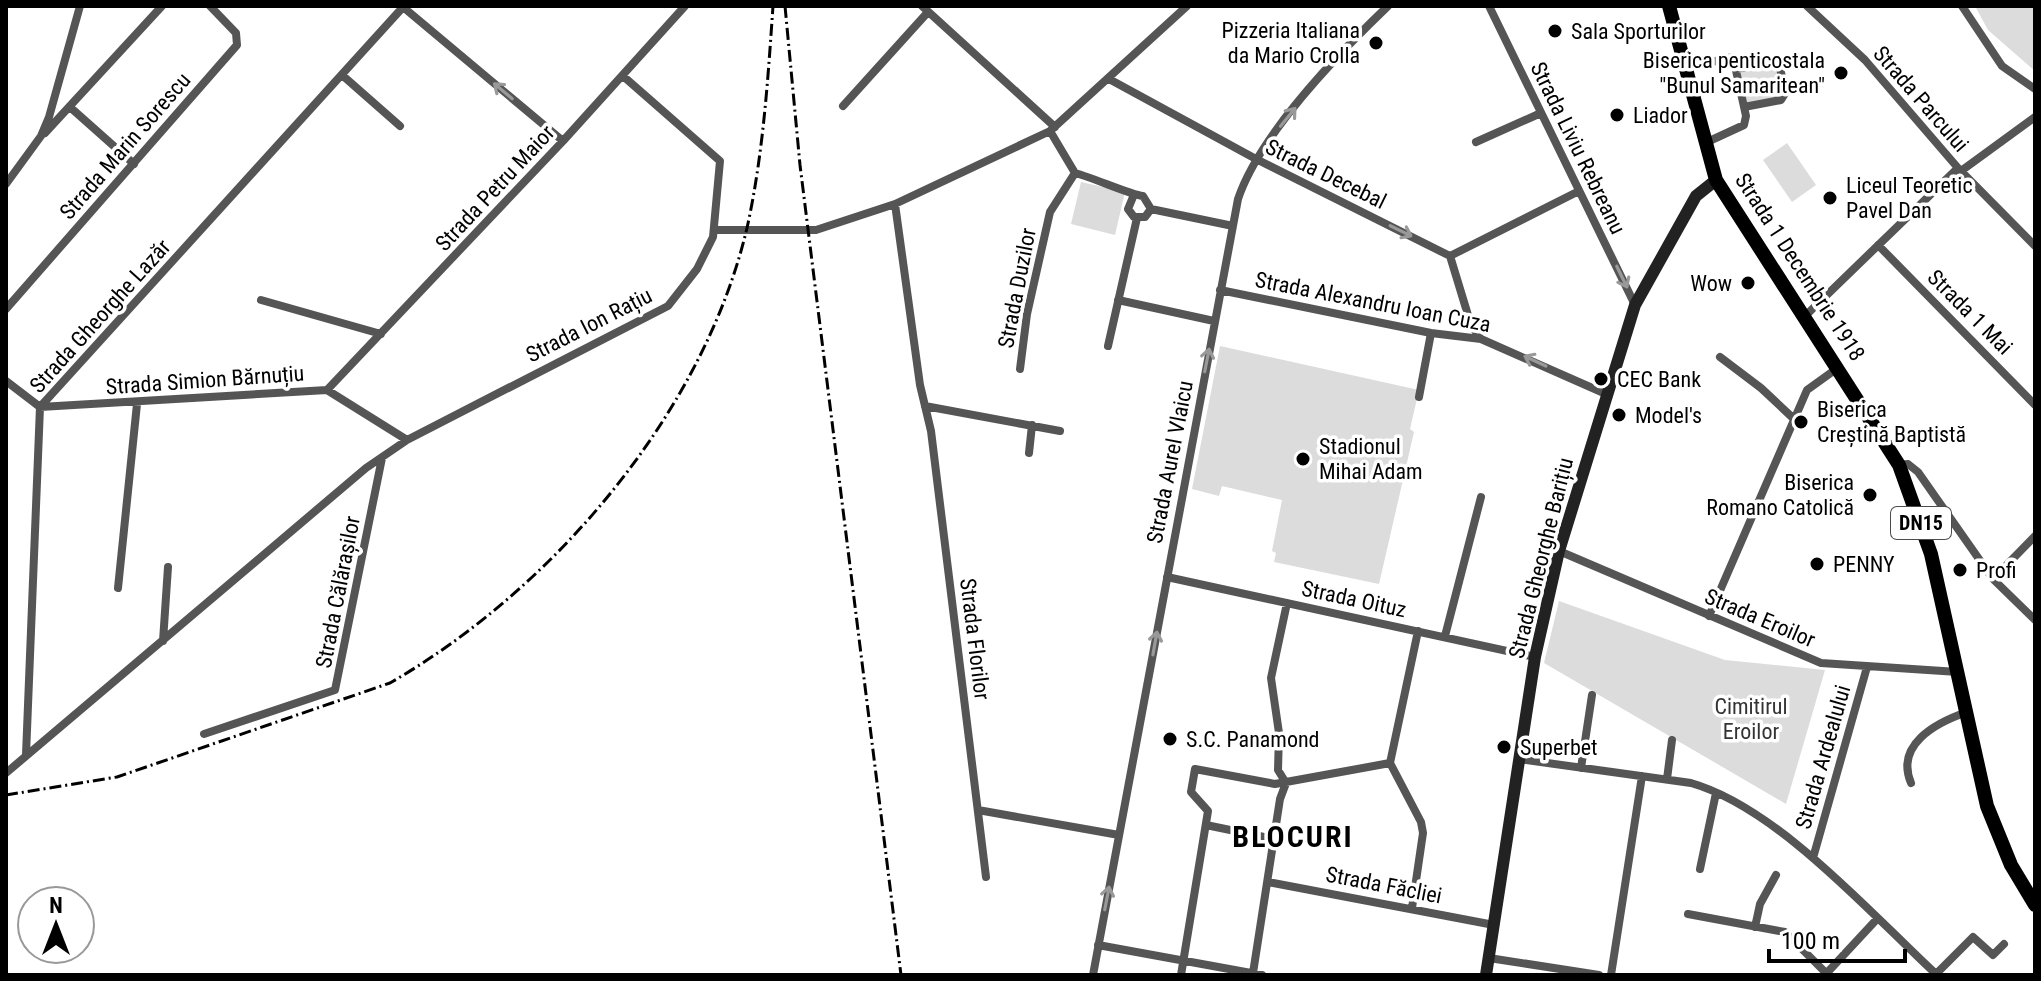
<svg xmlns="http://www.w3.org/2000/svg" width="2041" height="981" font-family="'Roboto Condensed',sans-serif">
  <rect width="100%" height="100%" fill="#fff"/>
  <path fill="#dcdcdc" d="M1975,6H2035V71L1988,30Z
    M1776,63L1783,96L1747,104L1740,71Z
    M1787,143L1816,185L1792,202L1763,160Z
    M1081,182L1125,192L1115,235L1071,224Z
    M1220,346L1419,390L1410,429L1414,432L1379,584L1274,562L1276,553L1272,551L1282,500L1222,486L1219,496L1192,489Z
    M1559,601L1725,660L1825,670L1786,804L1544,663Z"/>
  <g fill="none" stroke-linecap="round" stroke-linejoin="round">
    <path stroke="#555" stroke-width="8" d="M922,6L1055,127
      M1489,6L1635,305
      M1962,6L2002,66L2035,89
      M403,7L563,141
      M1686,68L1733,57L1746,116L1744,125L1705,143
      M1736,69L1778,61L1786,92L1781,100L1744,107
      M342,75L400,126
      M1109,79L1256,159L1450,256L1471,325L1481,339
      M843,106L928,12
      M71,108L134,164
      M1050,131L1075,173C1094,178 1131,195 1143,196L1151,209
      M45,133L162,6
      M1476,142L1541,113
      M1958,168L2035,246
      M1961,171L2035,117
      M6,184L41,136L49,117L80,6
      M1133,197L1128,209L1134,217H1145L1151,209
      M895,204L920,385L931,431L986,877
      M1151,209L1233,226
      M714,230H816L895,204L1050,131L1187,6
      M1878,245L2035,405
      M1450,256L1579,191
      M1220,290L1431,333L1481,339L1606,394
      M261,300L381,334
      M1118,300L1214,321
      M6,309L237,45L236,33L210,6
      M1805,316L1958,168L1865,60L1807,6
      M1108,346L1137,218
      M1720,357L1761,388L1794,419
      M1020,369L1027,314L1050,212L1075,173
      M6,381L40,407L327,390L407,440
      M327,390L563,141L685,6
      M1419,397L1431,333
      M925,406L1060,431
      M1029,453L1032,425
      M1899,465L1908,464L1918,472L1993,579L2035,620
      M1559,551L1821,663L1958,672
      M1167,577L1535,657
      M1993,579L2035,536
      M118,588L137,404
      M1709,616L1807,390L1839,367
      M1445,636L1481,497
      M163,641L168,567
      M204,734L335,690L382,458
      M26,755L40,407L404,6
      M1519,759L1691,783C1778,808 1871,914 1937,975
      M1390,763L1418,631
      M1581,768L1592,695
      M6,773L366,468L407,440L668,306L697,269L713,237L720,161L623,76
      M1667,779L1672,740
      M1286,783L1278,770L1279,733L1271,678L1287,603
      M1911,783C1895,745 1935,723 1967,712
      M978,810L1119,835
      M1206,825L1274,839
      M1813,858L1867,667
      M1700,869L1716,793
      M1268,882L1494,925
      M1688,914L1785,932L1826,973
      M1755,927L1760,904L1776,875
      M1098,945L1262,975
      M1489,958L1599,975
      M1253,973L1280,799L1286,783
      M1936,974L1973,937L1993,955L2004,944
      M1093,975L1238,199C1260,134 1339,53 1388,6
      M1181,975L1208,811L1191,792L1195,769L1275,784L1390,763L1421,822L1423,833L1412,908
      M1611,975L1642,776
      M1825,975L1877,919"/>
    <path stroke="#222" stroke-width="12" d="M1486,975L1535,657L1559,551L1635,305L1696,196L1716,180"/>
    <path stroke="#000" stroke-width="14" d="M1669,6L1716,180L1899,465L1931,554L1987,806L2011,865L2035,905"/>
    <path stroke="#000" stroke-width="3" stroke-dasharray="12 4 2 4" stroke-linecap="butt" d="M785,6L800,165L901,975
      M6,795L117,777L390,683C553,589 703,414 747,228C763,156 768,79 773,6"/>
  </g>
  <defs><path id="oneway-shaft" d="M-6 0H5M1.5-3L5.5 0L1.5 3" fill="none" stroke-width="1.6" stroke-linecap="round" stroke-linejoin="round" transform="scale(2)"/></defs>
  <g stroke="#999">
    <use href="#oneway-shaft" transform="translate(503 91) rotate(-140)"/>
    <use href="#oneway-shaft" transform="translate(1288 117) rotate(-51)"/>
    <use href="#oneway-shaft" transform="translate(1401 231) rotate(26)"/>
    <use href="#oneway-shaft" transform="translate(1622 277) rotate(64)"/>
    <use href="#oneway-shaft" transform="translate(1207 360) rotate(-79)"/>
    <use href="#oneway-shaft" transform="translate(1535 361) rotate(-155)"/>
    <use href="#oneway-shaft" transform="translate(1155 643) rotate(-80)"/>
    <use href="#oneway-shaft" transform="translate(1107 898) rotate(-79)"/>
  </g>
  <g fill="#000" stroke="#fff" stroke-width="3">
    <circle cx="1555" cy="31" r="8"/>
    <circle cx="1376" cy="43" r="8"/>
    <circle cx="1841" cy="73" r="8"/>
    <circle cx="1617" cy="115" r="8"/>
    <circle cx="1830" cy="198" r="8"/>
    <circle cx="1748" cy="283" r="8"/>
    <circle cx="1601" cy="379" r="8"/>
    <circle cx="1619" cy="415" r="8"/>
    <circle cx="1801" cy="422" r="8"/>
    <circle cx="1303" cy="459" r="8"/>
    <circle cx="1870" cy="495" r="8"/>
    <circle cx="1817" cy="564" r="8"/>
    <circle cx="1960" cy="570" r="8"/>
    <circle cx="1170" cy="739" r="8"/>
    <circle cx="1504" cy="747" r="8"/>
  </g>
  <g text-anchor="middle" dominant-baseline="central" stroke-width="7" stroke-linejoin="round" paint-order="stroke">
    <rect fill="#fff" stroke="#4c4c4c" stroke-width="2" x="1891" y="507" width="60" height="32" rx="6"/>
    <g font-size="20" font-weight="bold" fill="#000">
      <text x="1921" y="523">DN15</text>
    </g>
    <g font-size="22" fill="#000" stroke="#fff" text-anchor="start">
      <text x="1360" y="30" text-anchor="end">Pizzeria Italiana<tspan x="1360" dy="25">da Mario Crolla</tspan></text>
      <text x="1571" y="31">Sala Sporturilor</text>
      <text x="1825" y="60" text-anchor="end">Biserica penticostala<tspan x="1825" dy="25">"Bunul Samaritean"</tspan></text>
      <text x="1633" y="115">Liador</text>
      <text x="1846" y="185">Liceul Teoretic<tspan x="1846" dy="25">Pavel Dan</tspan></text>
      <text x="1732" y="283" text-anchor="end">Wow</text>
      <text x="1617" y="379">CEC Bank</text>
      <text x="1817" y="409">Biserica<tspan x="1817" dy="25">Creștină Baptistă</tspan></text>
      <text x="1635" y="415">Model's</text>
      <text x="1319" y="446">Stadionul<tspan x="1319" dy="25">Mihai Adam</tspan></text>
      <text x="1854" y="482" text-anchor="end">Biserica<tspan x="1854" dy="25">Romano Catolică</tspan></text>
      <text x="1833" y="564">PENNY</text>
      <text x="1976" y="570">Profi</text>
      <text x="1186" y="739">S.C. Panamond</text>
      <text x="1520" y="747">Superbet</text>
    </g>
    <g font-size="22" fill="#000" stroke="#fff">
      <text transform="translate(1921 99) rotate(49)">Strada Parcului</text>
      <text transform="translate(125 146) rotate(-49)">Strada Marin Sorescu</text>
      <text transform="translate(1578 148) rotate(64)">Strada Liviu Rebreanu</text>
      <text transform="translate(1326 174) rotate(26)">Strada Decebal</text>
      <text transform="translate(495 188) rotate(-47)">Strada Petru Maior</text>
      <text transform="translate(1800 267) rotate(57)">Strada 1 Decembrie 1918</text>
      <text transform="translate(1017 288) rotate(-79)">Strada Duzilor</text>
      <text transform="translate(1373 302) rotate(11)">Strada Alexandru Ioan Cuza</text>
      <text transform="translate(1970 312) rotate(45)">Strada 1 Mai</text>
      <text transform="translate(100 316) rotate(-48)">Strada Gheorghe Lazăr</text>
      <text transform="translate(589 325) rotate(-27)">Strada Ion Rațiu</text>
      <text transform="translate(205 380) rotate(-4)">Strada Simion Bărnuțiu</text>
      <text transform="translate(1170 462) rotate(-79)">Strada Aurel Vlaicu</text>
      <text transform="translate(1541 558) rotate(-76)">Strada Gheorghe Barițiu</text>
      <text transform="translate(338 592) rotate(-79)">Strada Călărașilor</text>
      <text transform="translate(1354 599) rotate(12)">Strada Oituz</text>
      <text transform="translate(1760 618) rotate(23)">Strada Eroilor</text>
      <text transform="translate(975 639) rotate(83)">Strada Florilor</text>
      <text transform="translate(1823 757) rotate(-74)">Strada Ardealului</text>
      <text transform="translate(1384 885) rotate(11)">Strada Făcliei</text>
    </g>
    <g font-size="22" fill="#333" stroke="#fff">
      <text x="1751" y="706">Cimitirul<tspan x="1751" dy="25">Eroilor</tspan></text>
    </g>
    <g font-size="30" font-weight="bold" letter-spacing="2" fill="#000" stroke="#fff">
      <text x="1293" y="836">BLOCURI</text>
    </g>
  </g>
  <rect width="2041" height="981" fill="none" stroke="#000000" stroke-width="16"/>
  <g transform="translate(56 925)"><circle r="38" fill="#ffffff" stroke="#999999" stroke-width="2"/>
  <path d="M0-6L14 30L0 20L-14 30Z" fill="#000000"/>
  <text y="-12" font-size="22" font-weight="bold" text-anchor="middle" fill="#000000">N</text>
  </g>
  <path d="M1769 949v12h136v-12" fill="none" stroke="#000000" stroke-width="4"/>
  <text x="1781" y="949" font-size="24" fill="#000000" stroke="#ffffff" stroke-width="6" paint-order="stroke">100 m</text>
</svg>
